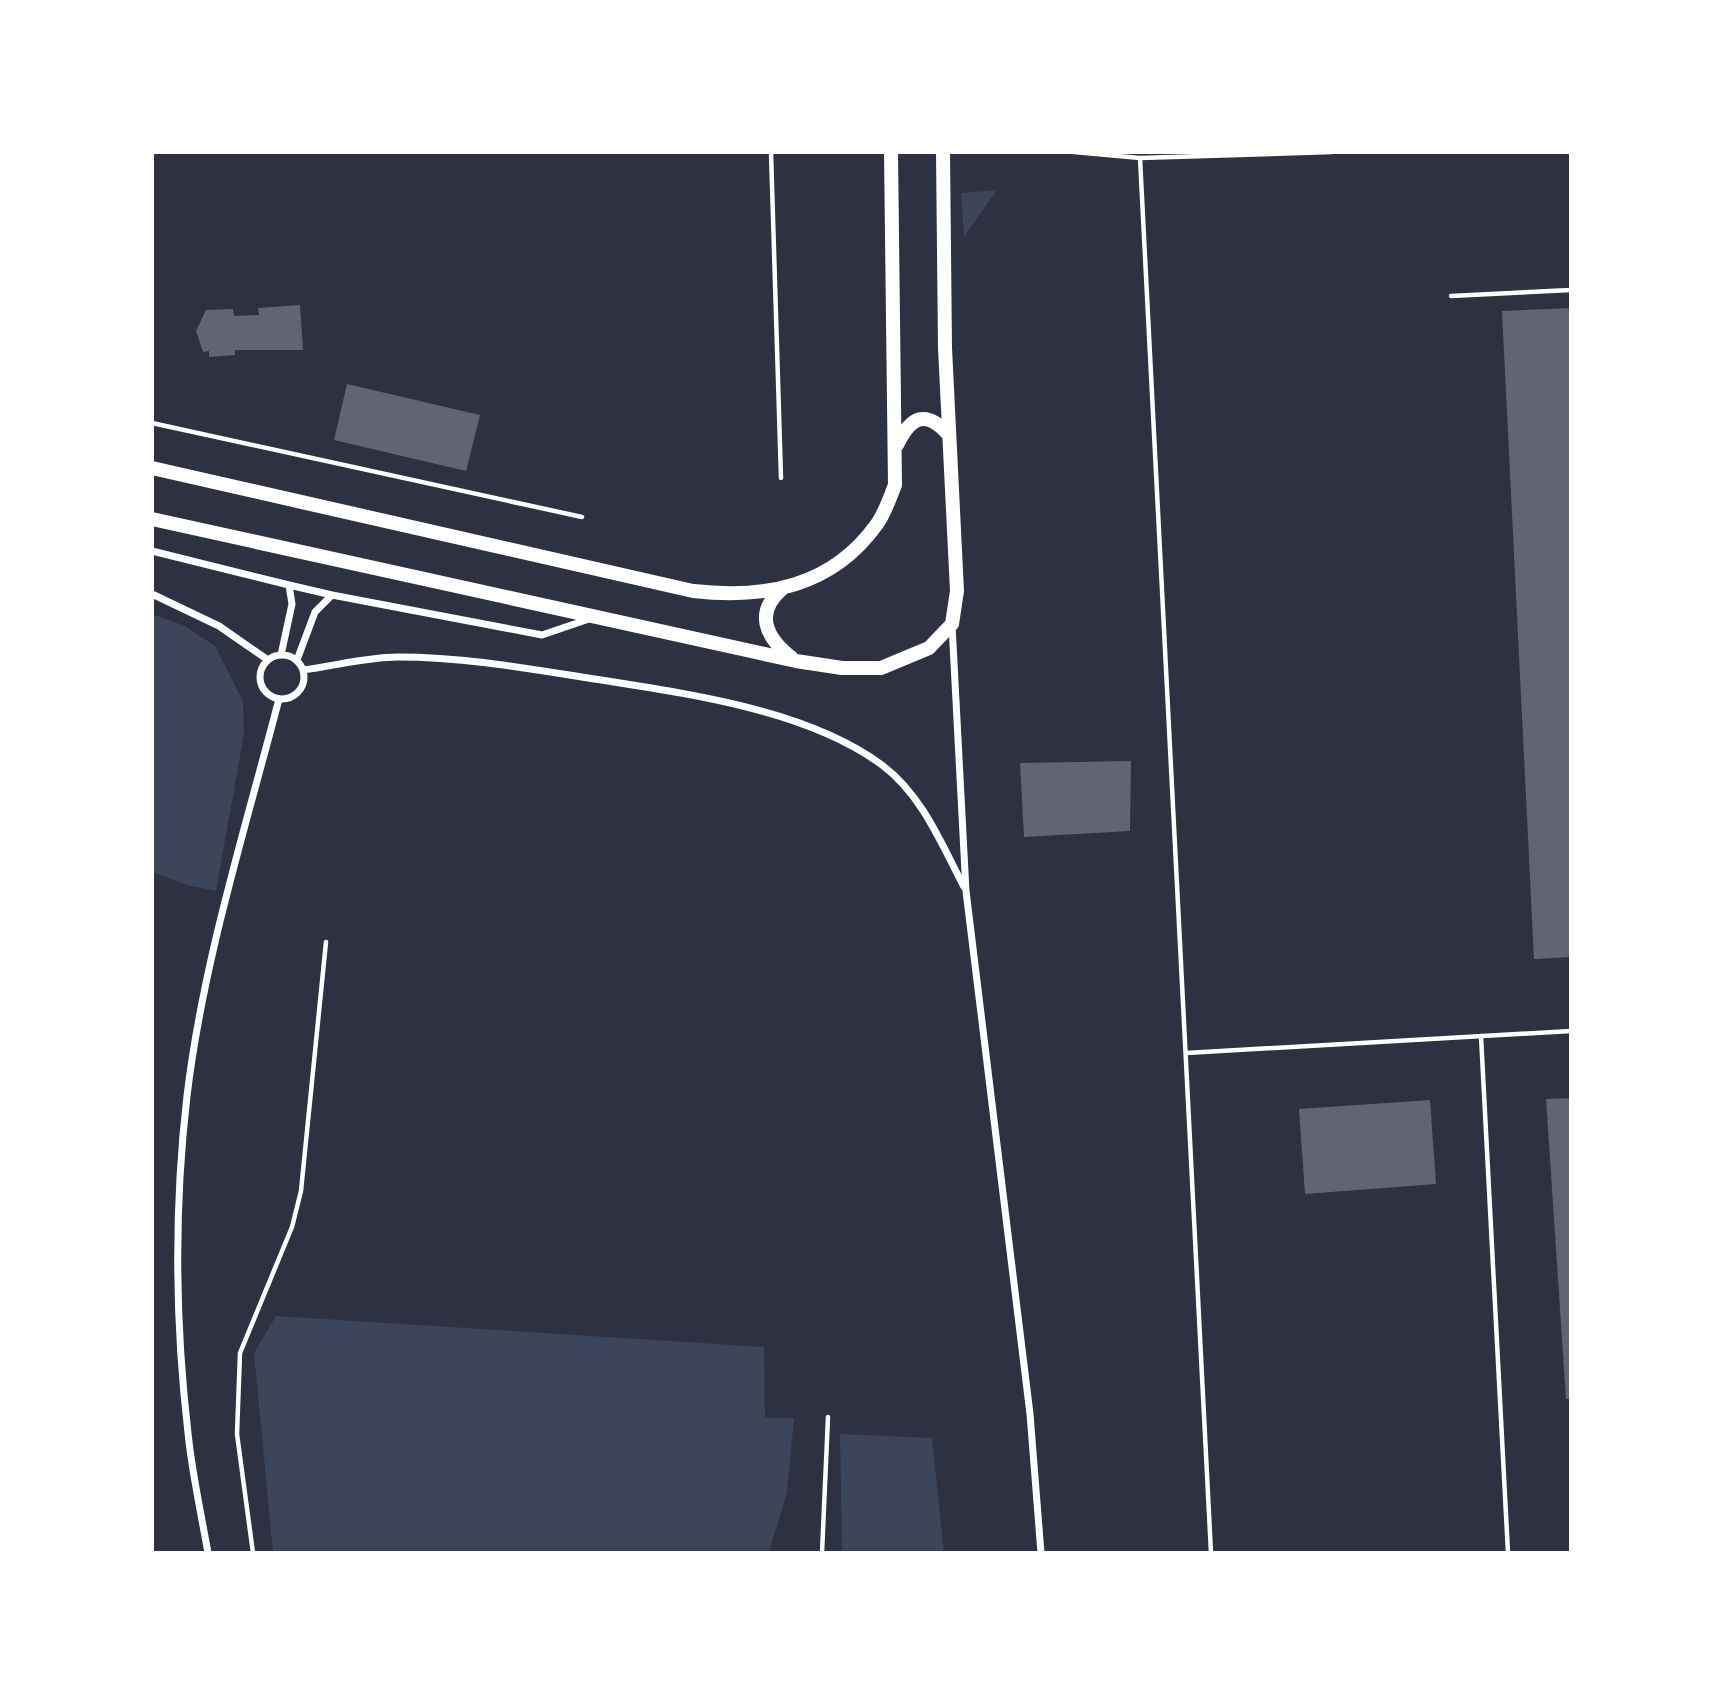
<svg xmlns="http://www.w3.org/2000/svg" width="1723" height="1705" font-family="'Sofia Sans Condensed',sans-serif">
  <rect width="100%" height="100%" fill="#2d3142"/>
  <path fill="#3c4559" d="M997,190L964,237L961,193Z
    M152,614L185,626L215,646L243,701L244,734L216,891L187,885L152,872Z
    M276,1316L764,1347L765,1418H794L787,1492L769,1553H273L254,1353Z
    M840,1434L932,1438L944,1553H842Z"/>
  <path fill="#626471" d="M300,305L303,350H235V355L209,357V351L203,352L196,331L206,310L233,309L234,316L259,315L258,308Z
    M1571,308V957L1534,959L1502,311Z
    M347,384L480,415L466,471L334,440Z
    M1131,761L1130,831L1024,837L1020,763Z
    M1571,1098V1399H1566L1546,1099Z
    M1430,1100L1436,1184L1305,1194L1299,1109Z"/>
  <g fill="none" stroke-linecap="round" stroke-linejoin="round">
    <path stroke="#fff" stroke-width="4.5" d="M771,152L781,478
      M1074,152L1140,158L1332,152
      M1140,158L1211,1553
      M1451,296L1571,290
      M152,423L582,517
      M1481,1036L1508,1553
      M1186,1053L1571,1031
      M253,1553L237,1434L240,1353L292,1227L301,1191L326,942
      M822,1553L828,1417"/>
    <path stroke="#fff" stroke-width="7" d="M152,551L289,585L292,604L281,655
      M289,585L332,595
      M152,594L219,626L268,660
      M952,625L966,891L1030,1414L1041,1553
      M260 677a22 22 0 1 1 44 0a22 22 0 1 1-44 0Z
      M297,660L315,612L332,595L542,635L589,619
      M303,670C334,666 367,657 398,657C462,657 525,668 588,678C682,693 805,708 882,765C922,795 941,843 964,887
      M208,1553C201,1513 192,1473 188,1433C175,1321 174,1208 187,1096C203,962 245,830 279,699"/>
    <path stroke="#fff" stroke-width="14" d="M897,445C911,416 926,409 949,435
      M152,468L693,591C766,599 832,587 877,524C885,513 890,497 895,485L891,152
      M152,519L796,661L842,668H881L929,648L952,624L957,591L945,348L943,152
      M782,589C754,613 766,638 792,658"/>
  </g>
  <rect width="1723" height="1705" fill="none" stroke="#ffffff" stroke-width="308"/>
</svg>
